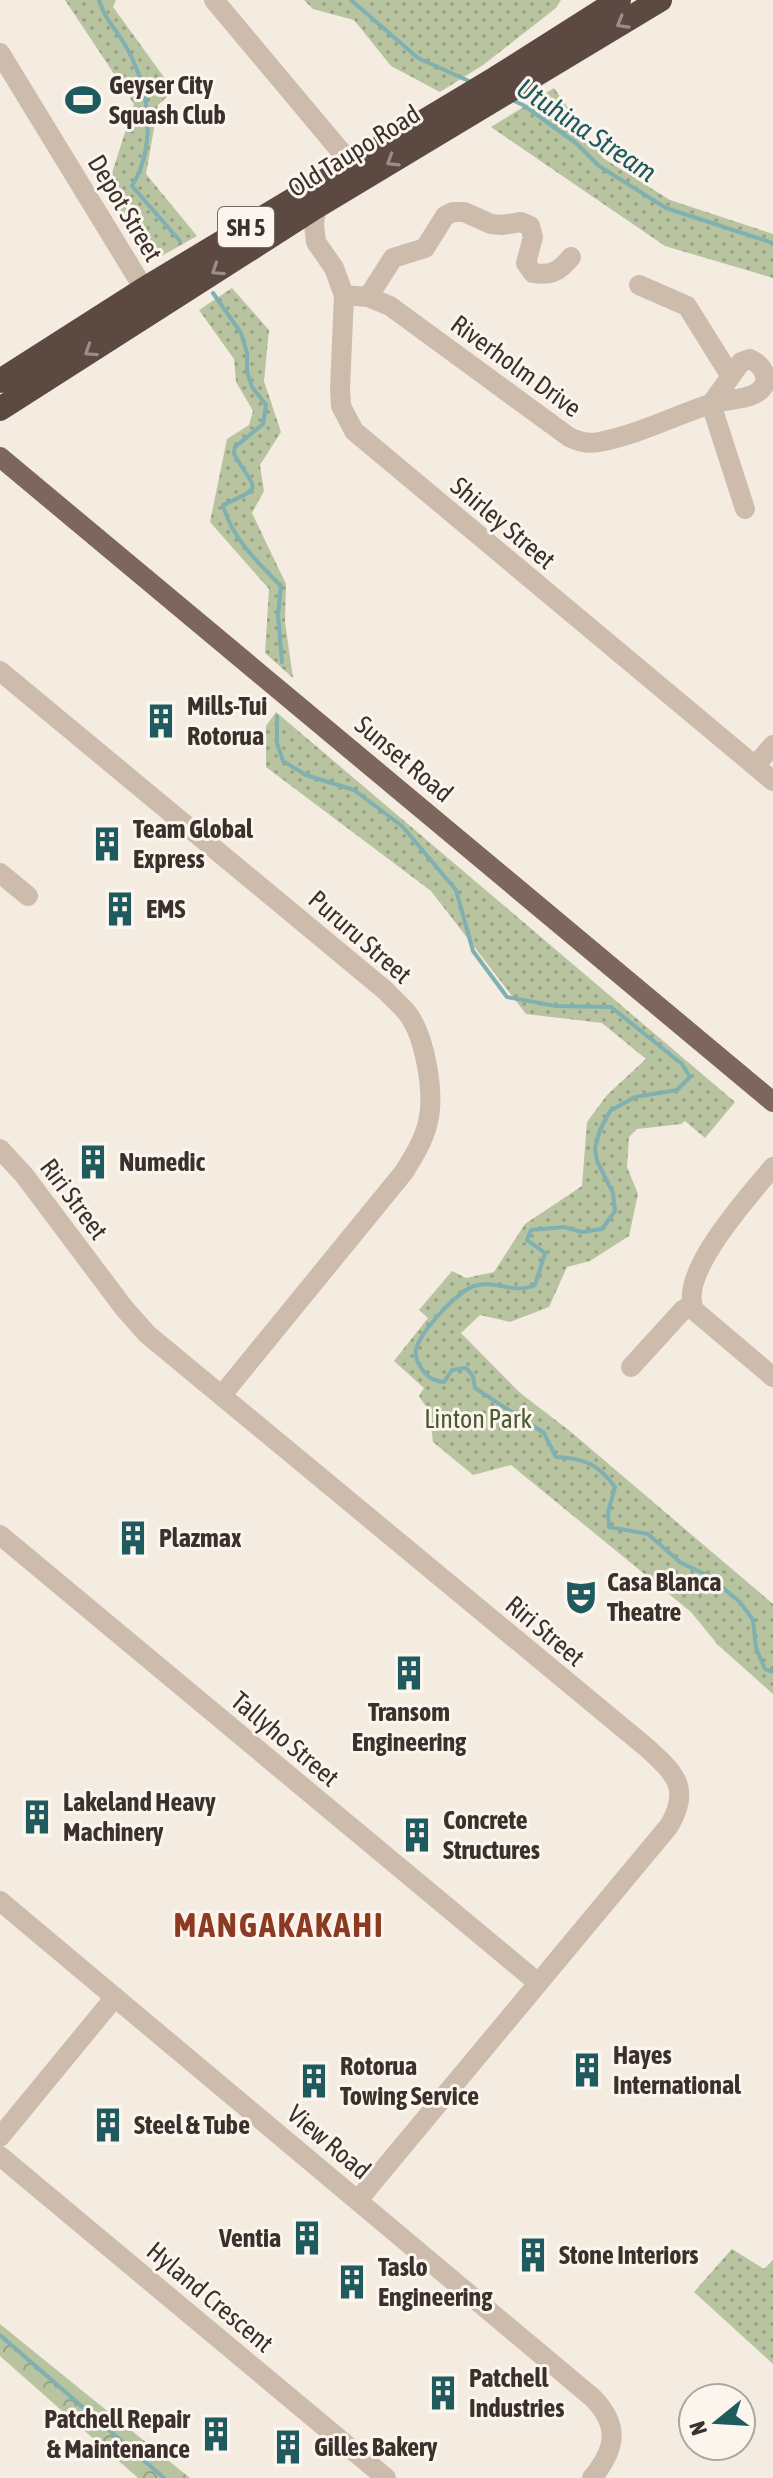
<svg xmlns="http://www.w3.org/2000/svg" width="773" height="2478" font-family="'Asap Condensed',sans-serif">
  <defs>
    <pattern id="forest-crowns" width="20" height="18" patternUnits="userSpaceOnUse" patternTransform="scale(2)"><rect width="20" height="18" fill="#b8c4a0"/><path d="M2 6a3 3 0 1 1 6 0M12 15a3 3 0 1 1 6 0" fill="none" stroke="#97a083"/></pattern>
    <pattern id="park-dots" width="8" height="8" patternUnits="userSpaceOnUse" patternTransform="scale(2)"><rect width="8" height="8" fill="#b8c4a0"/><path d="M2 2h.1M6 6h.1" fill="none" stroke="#97a083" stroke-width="1.8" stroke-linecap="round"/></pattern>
  </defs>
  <rect width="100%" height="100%" fill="#f4ebe1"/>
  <path fill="url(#forest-crowns)" d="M0,2324L190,2478H138L0,2356Z"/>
  <path fill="url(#park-dots)" d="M65,0H116L113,7L174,91L158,105L146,174L197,236L158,258L145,249L107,189L134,104Z
    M304,0H561L556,8L483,65L440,92L391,66L354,20L313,9Z
    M554,88L603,158L670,200L773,234V278L665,246L491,127Z
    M232,288L269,330L264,381L281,432L260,465L264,491L252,513L286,584L285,622L293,678L265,653L269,589L210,522L227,439L249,425L253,411L236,382L234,359L199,310Z
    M276,712L735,1102L705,1138L685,1121L681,1124L637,1129L629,1137L627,1167L638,1194L629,1236L590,1261L567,1267L549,1307L510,1322L480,1315L461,1333L519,1392L571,1432L773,1604V1694L718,1645L691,1612L511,1465L473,1475L433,1442L429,1411L419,1396L424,1388L394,1361L428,1318L419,1310L452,1271L466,1278L494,1272L525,1224L582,1186L587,1122L607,1095L646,1059L602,1023L526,1014L431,891L266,767V726Z
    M732,2249L764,2269L773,2260V2364L694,2292Z"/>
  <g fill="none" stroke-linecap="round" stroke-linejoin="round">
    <path stroke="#7fb0b2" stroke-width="4" d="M99,0C105,19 114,27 124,43C149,85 158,143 132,186L180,241
      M351,0L418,58L471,82
      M512,100L523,105L576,143L599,166L666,208L773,243
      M213,293L241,333L247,353V371L252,387L266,405L263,424L235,447L234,454C256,492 265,486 223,505C231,537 259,564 281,586L278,615L282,662
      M277,716V743L283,761L306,775L354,790L402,826L456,890L473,951L507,997L556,1006L611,1007L682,1064L690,1077L677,1090L635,1097L610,1111L600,1130L595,1148L597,1161L613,1193L615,1211L602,1229L582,1232L564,1227L531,1230L527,1240L545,1253L535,1285C513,1295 495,1279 474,1286C457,1292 421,1331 416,1349C415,1356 416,1360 420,1366C426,1376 432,1381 444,1382L452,1370L466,1368L473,1376L475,1388L544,1433L556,1457C584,1458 598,1464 615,1487L608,1512L609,1527L648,1534L681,1563L707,1575L740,1602L753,1620L756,1648L765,1669L773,1672
      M0,2335L164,2478"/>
    <path stroke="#cdbbac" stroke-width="20" d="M214,0L343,154L356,179
      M0,53L152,302
      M316,207L314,224L316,242L334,268L344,295L340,389L341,406L354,431L773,781
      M639,285L687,306L730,375
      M344,295L368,297L390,306L569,437C579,442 589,444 599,442C637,435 674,416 710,404C724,399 745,401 758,392C773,381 763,365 750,359L741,362L711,404L745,509
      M368,297L393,258L425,248L445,216L453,212H464L491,224L502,225L521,222L530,226L533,237L526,263L533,273C551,276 560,271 571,257
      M0,671L386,991C393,999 402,1006 408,1014C425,1037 435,1093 428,1122C424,1140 414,1156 404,1172L222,1395
      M755,766L773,745
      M0,873L28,896
      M0,1149L24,1175L124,1308L147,1334L646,1747C674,1773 692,1787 669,1826L358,2200
      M773,1167C751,1194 675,1276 695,1311L773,1377
      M631,1367L683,1310L691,1305
      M0,1535L537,1982
      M0,1901L593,2398C620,2426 616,2449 592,2478
      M0,2137L115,1997
      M0,2156L386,2478"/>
    <path stroke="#7d675c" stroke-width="20" d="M0,457L773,1102"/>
    <path stroke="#5c4a42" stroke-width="24" d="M0,381L144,289L496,78L619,0
      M0,409L316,207L660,0"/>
  </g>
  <defs><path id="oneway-chevron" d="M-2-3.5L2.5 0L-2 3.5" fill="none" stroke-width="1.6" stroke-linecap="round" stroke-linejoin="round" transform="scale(2)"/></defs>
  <g stroke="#9c8e87">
    <use href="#oneway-chevron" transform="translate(622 23) rotate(150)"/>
    <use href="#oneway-chevron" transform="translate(392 161) rotate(148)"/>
    <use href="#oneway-chevron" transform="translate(217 270) rotate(147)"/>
    <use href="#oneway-chevron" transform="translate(90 351) rotate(147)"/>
  </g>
  <defs>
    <g id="stadium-bare" transform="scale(2.76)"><path d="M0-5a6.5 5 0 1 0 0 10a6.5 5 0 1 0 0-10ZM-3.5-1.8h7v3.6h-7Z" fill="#1f5a5e" stroke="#fbf5ee" stroke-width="2.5" paint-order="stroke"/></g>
    <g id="building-bare" transform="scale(2.76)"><path d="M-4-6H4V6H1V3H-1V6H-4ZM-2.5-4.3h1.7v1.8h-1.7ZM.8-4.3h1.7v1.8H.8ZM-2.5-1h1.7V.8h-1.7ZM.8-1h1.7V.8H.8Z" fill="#1f5a5e" stroke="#fbf5ee" stroke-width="2.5" paint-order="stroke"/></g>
    <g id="theatre-bare" transform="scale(2.76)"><path d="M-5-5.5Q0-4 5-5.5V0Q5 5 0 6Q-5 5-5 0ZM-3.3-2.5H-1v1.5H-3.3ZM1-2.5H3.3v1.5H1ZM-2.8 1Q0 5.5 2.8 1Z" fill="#1f5a5e" stroke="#fbf5ee" stroke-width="2.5" paint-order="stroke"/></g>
  </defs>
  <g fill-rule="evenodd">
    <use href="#stadium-bare" x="83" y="100"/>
    <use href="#building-bare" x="161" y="721"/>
    <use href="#building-bare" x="107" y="844"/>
    <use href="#building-bare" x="120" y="909"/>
    <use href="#building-bare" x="93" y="1162"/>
    <use href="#building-bare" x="133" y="1538"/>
    <use href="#theatre-bare" x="581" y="1597"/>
    <use href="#building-bare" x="409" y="1673"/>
    <use href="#building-bare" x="37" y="1817"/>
    <use href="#building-bare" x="417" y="1835"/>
    <use href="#building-bare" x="587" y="2070"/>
    <use href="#building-bare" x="314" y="2081"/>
    <use href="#building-bare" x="108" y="2125"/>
    <use href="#building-bare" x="307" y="2238"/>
    <use href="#building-bare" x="533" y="2255"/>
    <use href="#building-bare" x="352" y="2282"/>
    <use href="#building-bare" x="443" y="2393"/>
    <use href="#building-bare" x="216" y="2434"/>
    <use href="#building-bare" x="288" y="2447"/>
  </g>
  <g text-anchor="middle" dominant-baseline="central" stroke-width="6" stroke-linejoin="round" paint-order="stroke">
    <rect fill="#fbf5ee" stroke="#756b66" stroke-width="2" x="218" y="207" width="56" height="40" rx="6"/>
    <g font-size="24" font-weight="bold" fill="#3b302b">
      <text x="246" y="227">SH 5</text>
    </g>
    <g font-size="26" font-weight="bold" fill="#3b302b" stroke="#fbf5ee" text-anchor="start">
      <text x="109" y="85">Geyser City<tspan x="109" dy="30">Squash Club</tspan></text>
      <text x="187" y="706">Mills-Tui<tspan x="187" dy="30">Rotorua</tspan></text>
      <text x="133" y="829">Team Global<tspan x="133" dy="30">Express</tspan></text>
      <text x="146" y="909">EMS</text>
      <text x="119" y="1162">Numedic</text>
      <text x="159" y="1538">Plazmax</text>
      <text x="607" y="1582">Casa Blanca<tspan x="607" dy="30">Theatre</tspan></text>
      <text x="409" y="1712" text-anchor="middle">Transom<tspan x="409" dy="30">Engineering</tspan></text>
      <text x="63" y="1802">Lakeland Heavy<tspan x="63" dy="30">Machinery</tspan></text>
      <text x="443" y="1820">Concrete<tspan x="443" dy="30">Structures</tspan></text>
      <text x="613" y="2055">Hayes<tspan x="613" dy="30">International</tspan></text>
      <text x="340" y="2066">Rotorua<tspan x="340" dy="30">Towing Service</tspan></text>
      <text x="134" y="2125">Steel &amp; Tube</text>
      <text x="281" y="2238" text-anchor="end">Ventia</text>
      <text x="559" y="2255">Stone Interiors</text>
      <text x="378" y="2267">Taslo<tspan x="378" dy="30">Engineering</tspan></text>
      <text x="469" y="2378">Patchell<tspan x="469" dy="30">Industries</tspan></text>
      <text x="190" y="2419" text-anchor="end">Patchell Repair<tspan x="190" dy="30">&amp; Maintenance</tspan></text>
      <text x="314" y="2447">Gilles Bakery</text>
    </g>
    <g font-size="26" fill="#3b302b" stroke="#fbf5ee">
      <text transform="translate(354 151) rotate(-32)">Old Taupo Road</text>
      <text transform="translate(125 208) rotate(59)">Depot Street</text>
      <text transform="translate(516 366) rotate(36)">Riverholm Drive</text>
      <text transform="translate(503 523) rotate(40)">Shirley Street</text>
      <text transform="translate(404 759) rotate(40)">Sunset Road</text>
      <text transform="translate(360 937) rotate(41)">Pururu Street</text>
      <text transform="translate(74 1199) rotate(53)">Riri Street</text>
      <text transform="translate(545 1631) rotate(40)">Riri Street</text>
      <text transform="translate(285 1739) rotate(40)">Tallyho Street</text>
      <text transform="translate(329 2142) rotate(40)">View Road</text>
      <text transform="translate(210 2297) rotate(40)">Hyland Crescent</text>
    </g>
    <g font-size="26" fill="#4a5a2e" stroke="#fbf5ee">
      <text x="478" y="1419">Linton Park</text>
    </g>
    <g font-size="28" font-style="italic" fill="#1f5a5e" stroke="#fbf5ee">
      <text transform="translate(587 130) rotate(34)">Utuhina Stream</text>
    </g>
    <g font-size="34" font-weight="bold" letter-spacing="2" fill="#8c3b22" stroke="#fbf5ee">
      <text x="279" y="1924">MANGAKAKAHI</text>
    </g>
  </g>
  <g transform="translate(717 2422) rotate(252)"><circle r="38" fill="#fbf5ee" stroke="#aea6a0" stroke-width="2"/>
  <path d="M0-6L14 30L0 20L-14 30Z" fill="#1f5a5e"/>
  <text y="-12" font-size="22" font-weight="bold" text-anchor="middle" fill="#3b302b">N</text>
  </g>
</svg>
